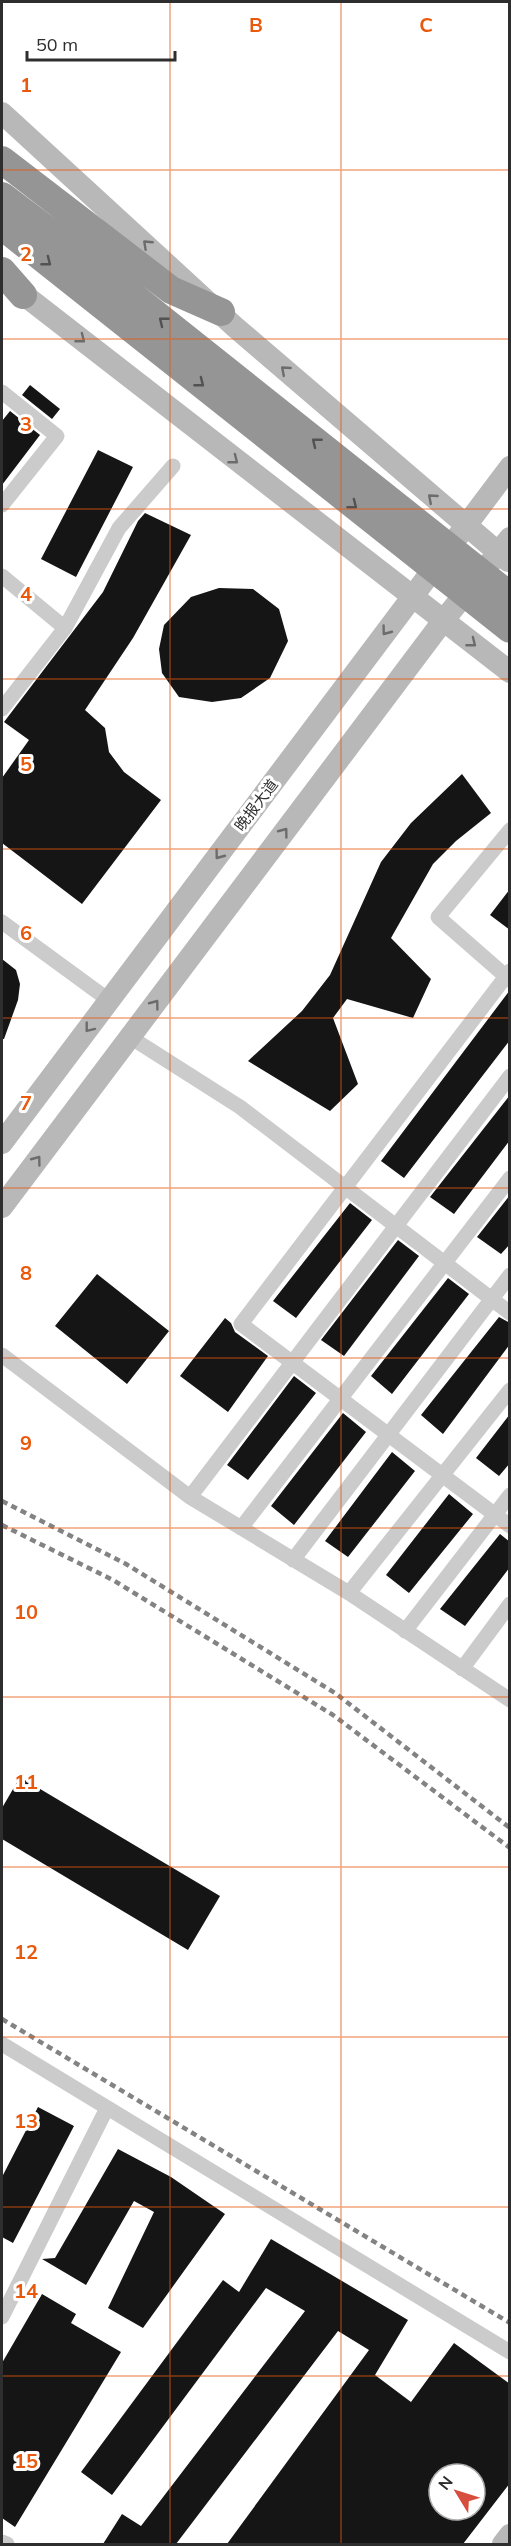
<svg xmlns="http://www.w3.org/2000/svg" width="511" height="2546" font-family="Mulish,'Noto Sans SC',sans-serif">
  <rect width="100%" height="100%" fill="#fff"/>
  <path fill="#151515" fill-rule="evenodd" d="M30,385L60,409L52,419L22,395Z
    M10,411L40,435L2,485V421Z
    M98,450L133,467L76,577L41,559Z
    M145,513L191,535L133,638L85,710L105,728L109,752L124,772L161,800L82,904L2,843V778L29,740L4,722L103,592L138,521Z
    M219,588L253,589L279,609L288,641L270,678L241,698L212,702L179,697L162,673L159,649L164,625L191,597Z
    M462,774L491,813L456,841L433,864L391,938L431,979L413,1018L347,999L333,1018L358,1084L330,1111L248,1061L302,1011L330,975L381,862L411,823Z
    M510,889V930L490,915Z
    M2,959L16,970L20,984L18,1000L4,1039H2Z
    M510,990V1040L404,1178L381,1161Z
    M510,1095V1140L454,1214L430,1197Z
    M510,1195V1244L501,1254L477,1237Z
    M350,1203L372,1220L296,1318L273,1301Z
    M398,1240L419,1256L344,1356L321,1340Z
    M97,1274L169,1331L127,1384L55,1326Z
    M448,1278L469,1294L392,1394L371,1376Z
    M499,1317L510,1323V1344L443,1434L421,1415Z
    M225,1318L231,1323L235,1332L268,1356L228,1412L180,1376Z
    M294,1376L316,1393L248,1480L227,1465Z
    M343,1413L366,1432L294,1525L271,1506Z
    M510,1414V1463L499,1476L476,1458Z
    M392,1452L415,1471L348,1557L325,1541Z
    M449,1494L473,1514L409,1593L386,1575Z
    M500,1534L510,1542V1567L465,1626L440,1609Z
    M20,1777L220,1896L188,1950L2,1839V1808Z
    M38,2107L74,2126L13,2243L2,2237V2177Z
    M118,2149L171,2177L225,2214L143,2328L108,2308L154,2212L134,2201L86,2285L42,2259L55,2258Z
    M271,2239L408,2320L375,2375L411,2402L454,2343L510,2384V2483L463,2544H227L369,2350L338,2331L176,2544H103L122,2514L141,2526L305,2311L266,2288L112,2495L81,2472L223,2280L239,2292ZM439,2474H475V2510H439Z
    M42,2294L76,2314L71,2323L121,2352L15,2527L2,2518V2363Z"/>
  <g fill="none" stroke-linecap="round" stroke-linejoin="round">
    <path stroke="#cbcbcb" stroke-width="15" d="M2,392L57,436L2,505
      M2,576L65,628
      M2,709L65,628L119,528L173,466
      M510,830L438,917L510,980
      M2,922L110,1001
      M510,971L241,1324L510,1526
      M130,1037L240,1107L510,1313
      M2,1355L190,1497L349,1593L510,1700
      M190,1497L510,1076
      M241,1528L510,1178
      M293,1560L510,1275
      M349,1593L510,1390
      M405,1631L510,1495
      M462,1669L510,1604
      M2,2044L510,2352
      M2,2317L107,2108
      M2,2542L7,2544"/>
    <path stroke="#b8b8b8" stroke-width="22" d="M2,113L235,327L508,561
      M10,284L510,672
      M2,1143L510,467
      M2,1207L443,621L510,538
      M503,2544L510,2535"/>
    <path stroke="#959595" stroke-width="28" d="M2,160L171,290L221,312
      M2,196L104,273L510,596
      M2,226L510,629
      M2,271L23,295"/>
    <path stroke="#838383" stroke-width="4.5" stroke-dasharray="6 4.5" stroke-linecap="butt" d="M2,1501L126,1564L335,1693L510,1828
      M2,1525L113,1580L333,1715L510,1848
      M2,2019L510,2323"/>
  </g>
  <defs><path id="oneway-chevron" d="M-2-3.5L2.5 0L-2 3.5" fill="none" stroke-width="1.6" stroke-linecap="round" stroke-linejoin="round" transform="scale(1.5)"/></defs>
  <g stroke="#6c6c6c">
    <use href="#oneway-chevron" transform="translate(147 244) rotate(-137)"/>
    <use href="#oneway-chevron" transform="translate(81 339) rotate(38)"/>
    <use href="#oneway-chevron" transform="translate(285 370) rotate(-139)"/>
    <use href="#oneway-chevron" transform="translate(234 460) rotate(38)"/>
    <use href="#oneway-chevron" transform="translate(432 498) rotate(-139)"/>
    <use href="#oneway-chevron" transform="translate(386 631) rotate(127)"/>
    <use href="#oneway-chevron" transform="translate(472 643) rotate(38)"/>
    <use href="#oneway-chevron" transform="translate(284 832) rotate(-53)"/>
    <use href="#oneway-chevron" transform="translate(219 855) rotate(127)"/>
    <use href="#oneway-chevron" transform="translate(155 1004) rotate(-53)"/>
    <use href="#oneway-chevron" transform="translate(89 1028) rotate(128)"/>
    <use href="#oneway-chevron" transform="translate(37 1160) rotate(-53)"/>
  </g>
  <g stroke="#525252">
    <use href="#oneway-chevron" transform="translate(47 262) rotate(38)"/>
    <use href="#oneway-chevron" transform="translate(163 321) rotate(-141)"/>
    <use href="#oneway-chevron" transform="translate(200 383) rotate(38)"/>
    <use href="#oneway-chevron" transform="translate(316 442) rotate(-141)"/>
    <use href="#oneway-chevron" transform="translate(353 505) rotate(38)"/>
  </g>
  <path fill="none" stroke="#e8590c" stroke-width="1.5" stroke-opacity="0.55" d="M170,2V2544M341,2V2544M2,170H510M2,339H510M2,509H510M2,679H510M2,849H510M2,1018H510M2,1188H510M2,1358H510M2,1528H510M2,1697H510M2,1867H510M2,2037H510M2,2207H510M2,2376H510"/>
  <g text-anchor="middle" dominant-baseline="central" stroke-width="6" stroke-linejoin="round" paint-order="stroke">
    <g font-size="15" fill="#2e2e2e" stroke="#fff">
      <text transform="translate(256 805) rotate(-53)">晚报大道</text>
    </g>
  </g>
  <g font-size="20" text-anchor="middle" font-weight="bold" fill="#e8590c" stroke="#fff" stroke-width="6" stroke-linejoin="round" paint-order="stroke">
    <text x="256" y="32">B</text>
    <text x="426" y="32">C</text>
    <text x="26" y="92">1</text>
    <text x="26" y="261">2</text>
    <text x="26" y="431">3</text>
    <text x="26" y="601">4</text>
    <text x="26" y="771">5</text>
    <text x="26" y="940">6</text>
    <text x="26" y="1110">7</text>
    <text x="26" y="1280">8</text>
    <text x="26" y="1450">9</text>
    <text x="26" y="1619">10</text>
    <text x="26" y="1789">11</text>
    <text x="26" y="1959">12</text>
    <text x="26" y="2128">13</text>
    <text x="26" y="2298">14</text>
    <text x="26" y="2468">15</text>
  </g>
  <rect width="511" height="2546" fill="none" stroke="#2e2e2e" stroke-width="6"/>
  <g transform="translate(457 2492) rotate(308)"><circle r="28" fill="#ffffff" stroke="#ababab" stroke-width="1.5"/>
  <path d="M0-4.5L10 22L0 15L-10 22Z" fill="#d84e3e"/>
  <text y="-9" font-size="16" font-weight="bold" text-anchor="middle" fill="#2e2e2e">N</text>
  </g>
  <path d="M27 51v9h148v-9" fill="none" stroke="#2e2e2e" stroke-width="3"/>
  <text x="36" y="51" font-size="18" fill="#2e2e2e" stroke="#ffffff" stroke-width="4.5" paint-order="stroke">50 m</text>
</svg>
